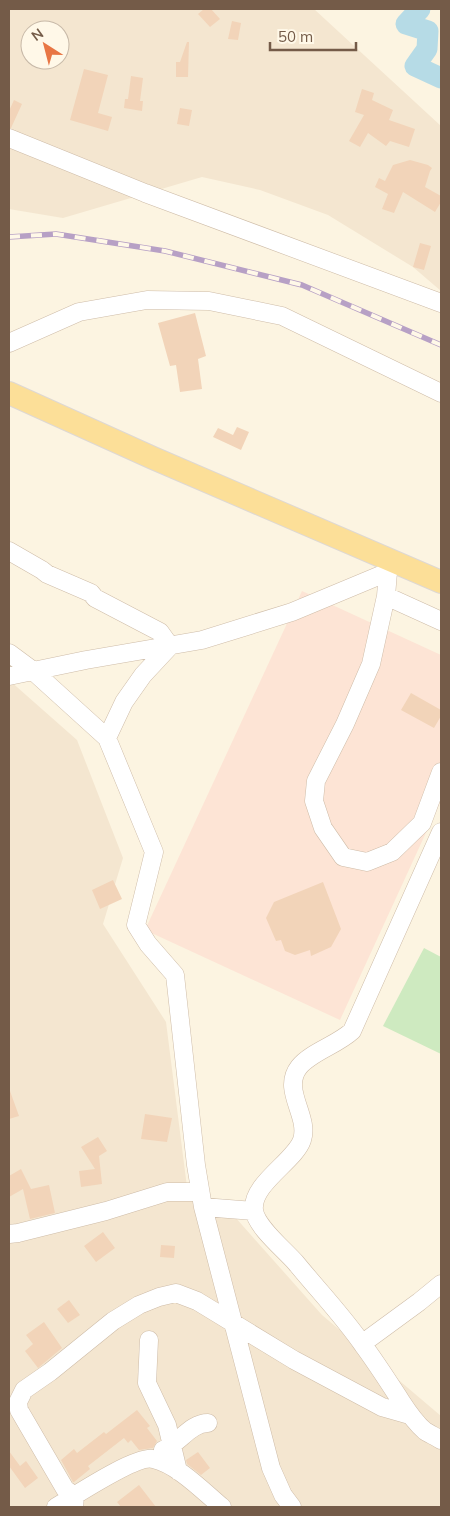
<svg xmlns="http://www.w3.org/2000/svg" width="450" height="1516" font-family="Mulish,sans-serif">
  <rect width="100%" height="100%" fill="#fcf4e1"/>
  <path fill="#f4e6d0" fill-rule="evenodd" d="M9,9H314L441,126V291L413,267L328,215L260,190L202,177L63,218L9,209ZM30,30H60V60H30Z
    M9,680L77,740L123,858L103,924L166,1022L188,1195L235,1217L322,1315L441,1416V1507H9Z"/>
  <path fill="#fde4d5" d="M302,591L441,655V800L340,1020L145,930Z"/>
  <path fill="#ceeac0" d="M424,948L441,957V1054L383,1026Z"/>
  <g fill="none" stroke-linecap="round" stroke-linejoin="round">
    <path stroke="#b6dbe6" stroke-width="21" d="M420,9L406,24L428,31L427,49L415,66L441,78"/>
  </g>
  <path fill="#f2d4b9" d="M204,9H211L220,19L210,27L198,14Z
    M232,21L241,23L238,40L228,39Z
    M187,42H189L188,77H176V62H180Z
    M84,69L108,75L98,113L112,117L108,131L70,120Z
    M131,76L143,78L140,101H143L142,111L124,108L125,99H128Z
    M362,89L374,93L372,100L393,110L389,120L415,129L409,147L390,141L386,146L368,133L360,147L349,141L364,115L355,112Z
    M14,100L22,104L11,128H9V111Z
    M180,108L192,110L189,126L177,124Z
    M410,160L428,165L432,168L430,171L425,187L441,196V202L435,212L403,192L394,213L382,209L388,194L375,187L379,178L385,181L393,165Z
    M420,243L431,246L424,270L413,267Z
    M195,313L206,356L198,359L202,389L180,392L176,365L170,366L158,323Z
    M237,427L249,432L241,450L213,437L218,428L233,435Z
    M411,693L441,710V716L434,728L401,710Z
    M113,880L122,899L100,909L92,890Z
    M323,882L341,929L331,947L311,956L310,950L295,955L285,951L281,940L276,941L266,918L274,902Z
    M10,1091L19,1116L9,1119V1092Z
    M145,1114L172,1118L167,1142L141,1139Z
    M98,1137L107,1151L99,1156L102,1184L81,1187L79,1171L95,1169L81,1147Z
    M21,1169L31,1189L49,1185L55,1213L30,1219L23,1189L9,1197V1176Z
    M103,1232L115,1248L96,1262L84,1246Z
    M161,1245L175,1246L174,1258L160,1257Z
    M69,1300L80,1315L68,1323L57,1309Z
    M44,1322L62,1348L38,1368L25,1351L33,1344L26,1335Z
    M137,1410L150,1426L147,1428L157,1441L153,1448L139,1450L131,1440L128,1443L124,1438L88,1466L90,1469L74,1482H73L61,1460L74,1449L77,1453L104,1432L106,1434Z
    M9,1451L20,1466L26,1461L38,1478L25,1488L9,1466Z
    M198,1452L210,1468L201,1475L187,1464L186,1460Z
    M139,1485L156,1507H121L117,1502Z"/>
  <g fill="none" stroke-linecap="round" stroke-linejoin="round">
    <g stroke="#cebca8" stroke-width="19">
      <path id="minor" d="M9,138L145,193L441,303
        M9,343L79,312L147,300L209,301L282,316L441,393
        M9,551L42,570L47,574L91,593L95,598L160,632L170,646L143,675L124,702L107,738
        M389,560L386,596L371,664L345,724L316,781L314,801L323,828L343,857L367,862L392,852L422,823L441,772
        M386,596L441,621
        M9,653L32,670L107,738L154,852L136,925L148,944L175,975L196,1165L203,1207L271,1468L283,1495L292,1507
        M9,676L86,660L202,640L292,612L388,572
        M441,832L352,1031C337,1045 311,1052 299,1067C281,1090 310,1116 302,1140C295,1161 251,1184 254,1210C256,1227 285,1250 296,1263C318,1290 343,1316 363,1345C375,1361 386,1378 397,1395C405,1407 413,1421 425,1431C430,1434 436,1437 441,1440
        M203,1207L254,1211
        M9,1234L18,1233L106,1211L167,1192H200
        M149,1340L147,1383L167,1425L178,1471
        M363,1343L419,1302L441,1284
        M163,1450C179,1444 190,1423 208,1423
        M56,1507C73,1497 136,1455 153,1459C177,1464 203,1491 222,1507
        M74,1507L75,1496L65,1489L19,1410L18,1402L24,1390L50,1372L113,1321L139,1305L159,1297L176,1293L197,1301L294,1360L382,1407L410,1415"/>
    </g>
    <g stroke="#ded8d3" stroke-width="24">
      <path id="major" d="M9,393L153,458L441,582"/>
    </g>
    <use href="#minor" stroke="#fff" stroke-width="18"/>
    <use href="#major" stroke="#fcdf98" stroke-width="22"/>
    <g stroke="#b7a0c5" stroke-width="5.5">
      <path id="rail" d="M9,237L56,234L165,251L302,285L441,345"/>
    </g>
    <use href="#rail" stroke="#fff8e8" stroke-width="4" stroke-dasharray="11" stroke-linecap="butt"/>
  </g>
  <rect width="450" height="1516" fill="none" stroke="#745b48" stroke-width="20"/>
  <g transform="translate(45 45) rotate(324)"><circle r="24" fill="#fff8e8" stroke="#c7b9a8"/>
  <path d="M0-4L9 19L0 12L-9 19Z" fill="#e87644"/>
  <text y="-8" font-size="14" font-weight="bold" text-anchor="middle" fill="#745b48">N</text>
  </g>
  <path d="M270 42v8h86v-8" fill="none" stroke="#745b48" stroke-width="2.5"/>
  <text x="278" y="42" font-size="15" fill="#745b48" stroke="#fff8e8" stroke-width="4" paint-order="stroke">50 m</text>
</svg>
